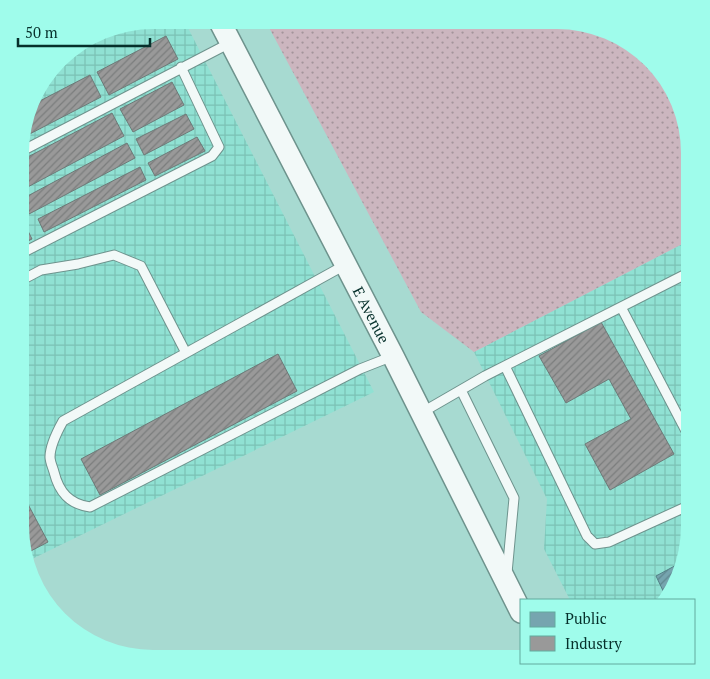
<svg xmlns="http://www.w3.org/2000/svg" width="710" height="679" font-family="'PT Serif',serif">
  <defs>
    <pattern id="industrial-grid" width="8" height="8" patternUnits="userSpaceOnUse" patternTransform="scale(1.25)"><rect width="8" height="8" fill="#90e1d3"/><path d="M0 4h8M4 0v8" fill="none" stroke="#7bc1b5"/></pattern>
    <pattern id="grass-dots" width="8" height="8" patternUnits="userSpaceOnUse" patternTransform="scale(1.25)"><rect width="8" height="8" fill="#ccb6bf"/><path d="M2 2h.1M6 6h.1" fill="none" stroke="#a4949b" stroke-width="1.8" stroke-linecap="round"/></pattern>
    <pattern id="public-hatch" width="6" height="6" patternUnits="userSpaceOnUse" patternTransform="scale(1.25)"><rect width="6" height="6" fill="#76a5af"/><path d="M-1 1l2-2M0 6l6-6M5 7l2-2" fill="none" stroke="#5f878f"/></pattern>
    <pattern id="industry-hatch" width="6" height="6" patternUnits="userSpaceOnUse" patternTransform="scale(1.25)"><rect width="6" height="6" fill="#999"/><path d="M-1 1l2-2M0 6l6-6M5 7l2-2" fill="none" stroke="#7b7d7d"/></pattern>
  </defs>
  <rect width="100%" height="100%" fill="#a7dad1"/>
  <path fill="url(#industrial-grid)" d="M153,20H184L374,392L30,560L20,534L23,127L38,87L66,53L110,27Z
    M690,240V534L676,585L664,600H570L544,549L547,499L474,352Z"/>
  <path fill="url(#grass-dots)" d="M265,20L574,21L623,38L662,72L690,145V240L474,352L421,312Z"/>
  <path fill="url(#public-hatch)" stroke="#548287" d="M682,562L676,585L664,600H660L666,597L656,576Z"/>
  <path fill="url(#industry-hatch)" stroke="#6d7a78" d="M166,36L178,59L109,95L97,72Z
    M90,75L101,97L22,138L23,127L30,106Z
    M172,82L184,105L133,132L120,109Z
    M112,113L124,136L22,190V160Z
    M186,114L194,129L144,155L136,139Z
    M197,137L205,151L155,176L148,163Z
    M127,143L135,158L29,214L22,199Z
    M140,167L146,180L44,232L38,219Z
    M25,225L32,239L22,244V227Z
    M601,322L674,454L610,490L585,444L631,419L609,379L566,403L539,356Z
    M278,354L297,391L100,495L81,459Z
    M21,491L48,542L27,553L20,534Z"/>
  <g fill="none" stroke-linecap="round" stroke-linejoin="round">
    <g stroke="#6e938d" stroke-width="11">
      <path id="service" d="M22,151L230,43
        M22,253L212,156L219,147L181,67
        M345,265L63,421C58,430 50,446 50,457C50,462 53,468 54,472C59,492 69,504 90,507L360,369L393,356
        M22,280L41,270L78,264L114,255L141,266L186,353
        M621,307L687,433
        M505,366L587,536L595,544L609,542L690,505
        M461,390L514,498L507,573
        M421,413L485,376L690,272"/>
    </g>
    <g stroke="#6e938d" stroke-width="24">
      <g id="tertiary">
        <path id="s1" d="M219,20L393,356L521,612"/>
      </g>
    </g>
    <use href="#service" stroke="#f2f9f8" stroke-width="9"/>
    <use href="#tertiary" stroke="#f2f9f8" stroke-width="21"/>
  </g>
  <g text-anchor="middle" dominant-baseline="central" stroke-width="5" stroke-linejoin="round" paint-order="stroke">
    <g font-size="15" fill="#06302b" stroke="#9ffceb">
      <text stroke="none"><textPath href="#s1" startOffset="332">E Avenue</textPath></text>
    </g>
  </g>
  <path d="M0 0H710V679H0ZM153 29H557A124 124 0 0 1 681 153V526A124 124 0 0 1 557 650H153A124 124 0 0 1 29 526V153A124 124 0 0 1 153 29Z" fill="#9ffceb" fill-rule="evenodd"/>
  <rect x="520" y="599" width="175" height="65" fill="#9ffceb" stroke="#62aa9e"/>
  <rect x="530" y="612" width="25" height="15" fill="#76a5af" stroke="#62aa9e"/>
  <text x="565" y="624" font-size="15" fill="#06302b">Public</text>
  <rect x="530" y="636" width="25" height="15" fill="#999999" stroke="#62aa9e"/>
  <text x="565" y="649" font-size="15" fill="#06302b">Industry</text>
  <path d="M18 38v8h132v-8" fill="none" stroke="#06302b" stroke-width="2.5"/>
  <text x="25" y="38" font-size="15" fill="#06302b" stroke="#9ffceb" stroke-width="4" paint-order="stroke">50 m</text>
</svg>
